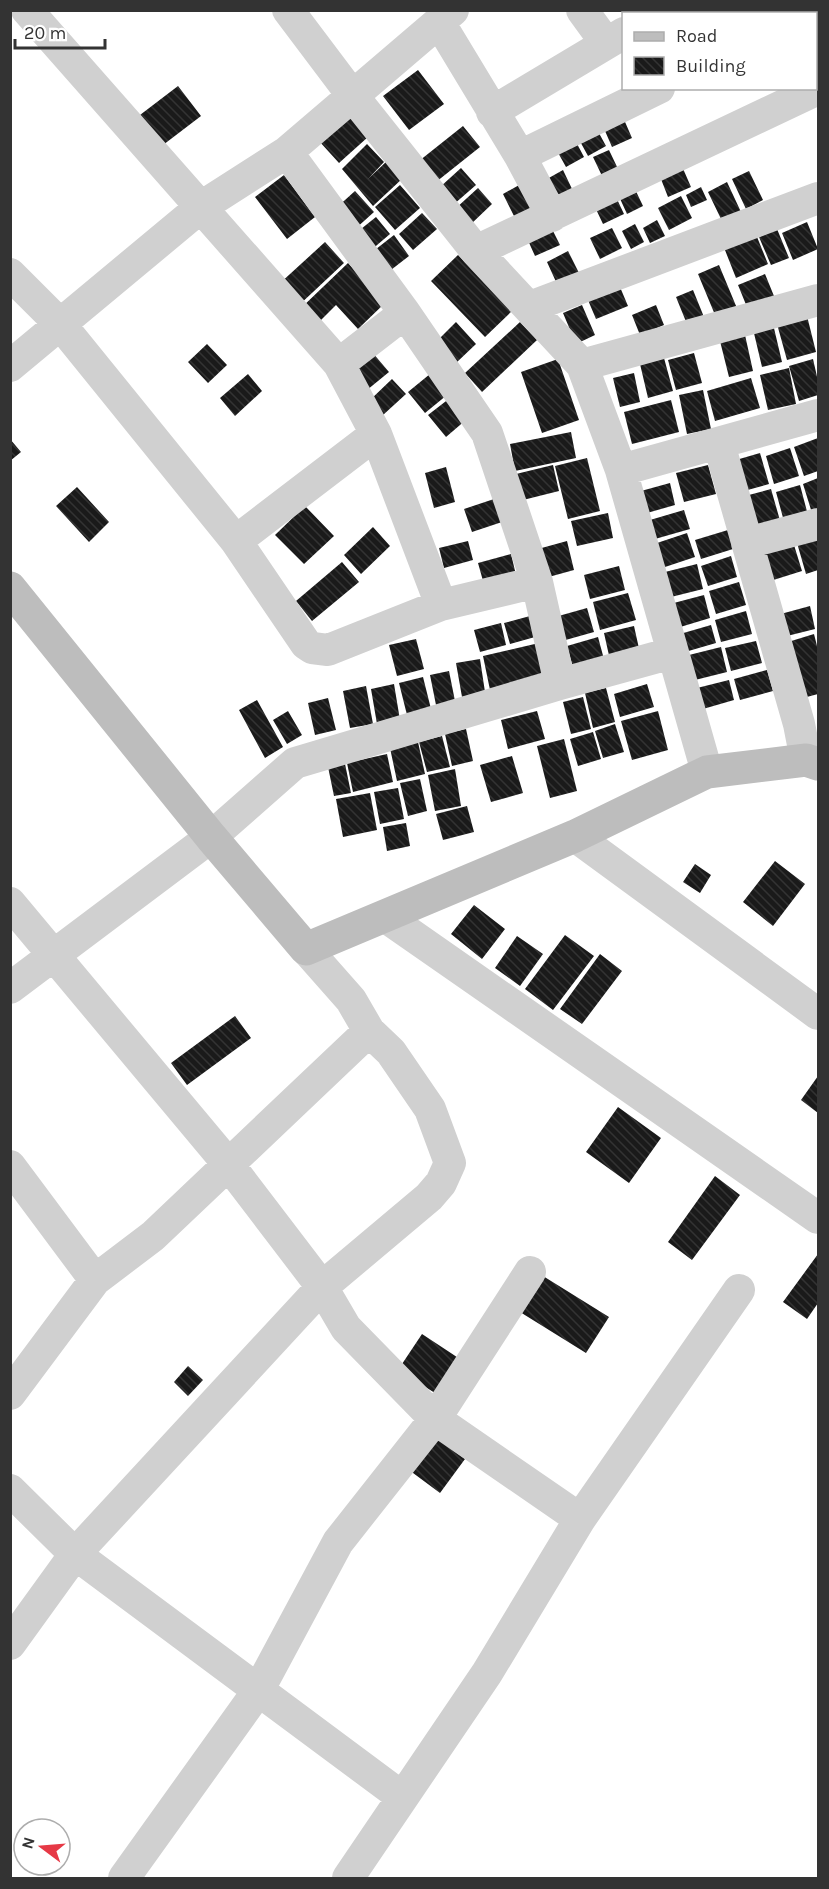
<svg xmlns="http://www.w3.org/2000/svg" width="829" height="1889" font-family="Karla,sans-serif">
  <defs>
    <pattern id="building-back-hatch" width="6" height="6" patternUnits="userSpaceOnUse" patternTransform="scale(1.5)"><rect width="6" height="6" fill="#1a1a1a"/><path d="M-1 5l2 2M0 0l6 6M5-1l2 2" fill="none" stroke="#333"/></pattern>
  </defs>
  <rect width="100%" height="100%" fill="#fff"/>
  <path fill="url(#building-back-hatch)" d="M418,70L444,104L409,130L383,96Z
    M178,86L201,116L163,145L140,115Z
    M348,115L368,137L339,163L319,141Z
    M622,115L632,138L612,147L602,124Z
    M594,124L606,146L588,156L576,134Z
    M463,126L480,147L436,182L419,161Z
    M574,138L584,157L566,167L556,149Z
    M367,144L384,162L368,179L387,161L403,178L373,206L342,169Z
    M609,150L619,171L603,178L593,157Z
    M681,164L691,187L668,197L659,174Z
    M461,168L476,185L453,205L439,188Z
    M563,170L573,191L557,200L547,179Z
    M749,171L763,200L746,209L732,179Z
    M284,175L315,217L287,239L255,197Z
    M727,182L741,212L722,221L708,192Z
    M521,184L533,209L515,218L503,194Z
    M400,185L420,208L395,230L375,207Z
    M633,185L643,206L627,214L617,192Z
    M701,187L707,200L691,207L686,195Z
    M478,188L492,204L470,225L455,209Z
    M355,191L374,212L354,230L335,209Z
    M615,195L624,214L603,224L594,205Z
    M681,196L692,218L669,230L658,208Z
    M422,213L437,229L413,250L399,234Z
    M376,217L390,234L370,251L356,233Z
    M657,220L665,236L650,243L643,228Z
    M807,222L818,249L793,260L782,233Z
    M635,224L644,242L631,249L622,231Z
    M550,225L560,245L535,256L526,236Z
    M612,228L622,248L600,259L590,238Z
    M777,229L789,258L771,265L759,237Z
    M755,232L768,264L736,278L723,245Z
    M394,235L409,256L387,273L371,253Z
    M325,242L344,263L297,307L278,285Z
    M568,251L579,273L557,284L547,262Z
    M458,255L512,311L485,337L431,281Z
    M348,263L385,303L358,329L336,305L315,326L299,310Z
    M719,265L739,313L718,322L698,274Z
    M765,274L776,301L749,312L738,285Z
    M617,280L628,306L596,319L585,293Z
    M693,290L706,322L689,329L676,297Z
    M582,305L595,335L576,344L563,313Z
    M656,305L664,325L640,335L632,315Z
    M807,316L816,352L787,360L777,324Z
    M456,322L476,344L456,363L436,342Z
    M520,322L537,340L482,392L465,373Z
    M773,324L782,362L762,367L753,329Z
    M745,335L753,371L729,377L720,341Z
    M207,344L227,365L208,383L188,362Z
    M372,352L389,372L367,390L350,371Z
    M694,353L702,383L676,390L668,360Z
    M664,358L673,391L648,398L640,364Z
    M558,359L579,420L542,433L521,372Z
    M813,359L818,381V395L799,401L789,366Z
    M789,368L796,404L768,410L760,375Z
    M634,373L640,402L620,407L613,378Z
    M248,374L262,391L235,416L220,398Z
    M430,374L447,395L425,413L408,392Z
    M751,378L760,408L715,421L707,391Z
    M392,379L406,394L383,415L369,401Z
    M703,390L711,429L687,434L679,395Z
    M450,398L467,419L446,437L428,415Z
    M671,400L679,432L632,444L624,412Z
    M571,432L576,458L515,471L510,444Z
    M818,438V471L804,476L794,447Z
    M10,439L21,452L10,461Z
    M790,448L799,476L774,484L766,456Z
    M760,453L769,484L744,491L736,460Z
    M587,458L600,511L568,519L555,466Z
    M553,465L559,491L523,500L516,474Z
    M708,465L716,494L684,502L676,473Z
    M446,467L455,502L434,508L425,473Z
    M818,478V511L812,513L803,484Z
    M670,483L675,505L647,513L641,491Z
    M800,485L809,519L785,525L776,492Z
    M77,487L109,522L89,542L56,506Z
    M771,489L781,524L755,531L745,496Z
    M494,499L502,522L472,532L464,509Z
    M305,506L334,536L304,564L275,535Z
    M684,510L690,529L655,539L650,520Z
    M608,513L613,538L577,546L571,521Z
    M373,527L390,546L361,574L344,555Z
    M728,530L733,549L701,559L695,540Z
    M687,533L695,557L662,568L654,544Z
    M818,536V570L806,574L797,543Z
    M468,541L473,560L444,568L439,548Z
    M567,541L574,570L545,578L538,549Z
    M794,545L802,571L767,582L759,556Z
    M511,554L517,579L485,588L478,563Z
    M731,556L737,577L708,586L701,566Z
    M342,562L359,582L312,621L296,601Z
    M697,564L703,589L667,598L661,573Z
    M619,566L625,590L590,599L584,575Z
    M739,582L746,605L716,614L709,591Z
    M628,593L636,620L600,630L593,602Z
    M704,595L710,618L677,628L670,604Z
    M810,606L815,629L783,637L777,615Z
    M587,608L594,632L562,641L555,617Z
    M746,611L752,634L721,642L715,620Z
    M530,616L535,637L510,644L504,623Z
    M501,623L506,645L480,652L474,630Z
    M711,625L716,643L685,652L680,634Z
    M634,626L640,653L610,660L604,633Z
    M814,634L818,650V694L803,698L788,642Z
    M598,637L605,663L574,671L567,646Z
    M416,639L424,669L397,676L389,645Z
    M756,641L762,663L731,671L725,648Z
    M539,643L547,677L490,690L483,656Z
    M721,647L727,672L691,681L685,656Z
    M480,659L485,692L462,697L456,663Z
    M767,670L773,691L740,700L734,679Z
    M449,671L456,706L437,710L430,675Z
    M423,677L431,709L407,715L399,683Z
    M729,680L734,700L703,709L697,688Z
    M394,684L400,720L377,724L371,689Z
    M647,684L654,707L620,717L614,694Z
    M366,686L373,724L350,728L343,691Z
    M606,688L615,722L593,728L585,693Z
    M583,697L591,729L571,734L563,702Z
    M328,698L336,730L315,735L308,703Z
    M257,700L283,747L265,758L239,710Z
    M288,711L302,735L287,744L273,720Z
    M537,711L545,739L508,749L501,720Z
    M658,711L668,750L632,760L621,721Z
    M615,724L624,752L603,758L595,731Z
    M466,729L473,761L452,766L445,734Z
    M593,732L601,759L578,766L570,739Z
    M442,736L450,767L427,772L419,742Z
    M564,739L577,791L550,798L537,746Z
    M418,742L425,774L397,781L390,748Z
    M387,754L393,782L353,792L347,763Z
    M512,756L523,793L491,802L480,765Z
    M344,759L351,793L334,796L327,762Z
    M455,769L461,806L435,811L428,775Z
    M420,779L427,811L408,816L400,783Z
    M398,788L404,819L380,824L374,792Z
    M370,793L377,830L343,837L336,799Z
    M467,806L474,832L443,840L436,814Z
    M406,823L410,846L387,851L383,827Z
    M775,861L805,884L773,926L743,902Z
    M695,864L711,875L700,893L683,882Z
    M474,905L505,929L482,959L451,934Z
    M565,935L594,956L553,1010L525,989Z
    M517,936L543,954L520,986L495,968Z
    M600,954L622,971L582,1024L560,1009Z
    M235,1016L251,1038L187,1085L171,1063Z
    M818,1076V1113L801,1100Z
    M618,1107L661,1138L629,1183L586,1152Z
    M715,1176L740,1195L692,1260L668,1242Z
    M818,1254V1303L807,1319L783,1302Z
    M543,1276L609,1317L586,1353L520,1312Z
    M422,1334L466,1363L443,1398L398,1370Z
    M188,1366L203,1380L188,1396L174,1382Z
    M434,1436L465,1459L440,1493L409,1470Z"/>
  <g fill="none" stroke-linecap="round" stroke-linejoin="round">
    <path stroke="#d0d0d0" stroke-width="32" d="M27,10L339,364L376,434L441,605L537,582
      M288,10L352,95L476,251L582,365L621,470L707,772
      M582,10L606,43
      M657,14L663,10
      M813,14L818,11
      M439,22L520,156L552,216
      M492,112L624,33
      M287,152L405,313L487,433L537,582L560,684
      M520,156L659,88
      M476,251L818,89
      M10,274L61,325L236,541L376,434
      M530,307L818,198
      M339,364L405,313
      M582,365L818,300
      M10,366L201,207L287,152L453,10
      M719,444L799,724L806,760
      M621,470L818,415
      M236,541L306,644L312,648L328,650L441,605
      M747,543L818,524
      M575,836L818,1014
      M10,903L229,1165L322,1287L346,1328L435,1419L580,1519
      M386,917L818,1218
      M306,949L351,1000L369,1031L391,1052L430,1109L450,1163L441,1183L429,1197L322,1287L75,1554L402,1797
      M10,988L211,837L295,763L560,684L672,653
      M10,1166L95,1280
      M10,1394L95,1280L153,1236L369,1031
      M10,1490L75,1554L10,1644
      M124,1878L258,1691L338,1542L435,1419L530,1272
      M348,1878L487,1673L580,1519L739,1290"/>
    <path stroke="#bdbdbd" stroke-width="33" d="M10,588L211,837L306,949L575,836L707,772L806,760L818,764"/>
  </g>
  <rect width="829" height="1889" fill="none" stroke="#333333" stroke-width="24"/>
  <rect x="622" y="12" width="195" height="78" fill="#ffffff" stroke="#adadad" stroke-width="1.5"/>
  <rect x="634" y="32" width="30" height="9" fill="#bdbdbd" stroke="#adadad" stroke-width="1.5"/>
  <text x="676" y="42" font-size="18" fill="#333333">Road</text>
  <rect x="634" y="57" width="30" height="18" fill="url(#building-back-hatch)" stroke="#adadad" stroke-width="1.5"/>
  <text x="676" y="72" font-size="18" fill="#333333">Building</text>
  <g transform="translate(42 1847) rotate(286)"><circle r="28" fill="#ffffff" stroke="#adadad" stroke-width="1.5"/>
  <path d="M0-4.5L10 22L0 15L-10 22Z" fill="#e63946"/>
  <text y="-9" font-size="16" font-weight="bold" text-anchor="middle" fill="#333333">N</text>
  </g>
  <path d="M15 39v9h90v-9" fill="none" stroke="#333333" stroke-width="3"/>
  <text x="24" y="39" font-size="18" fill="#333333" stroke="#ffffff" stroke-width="4.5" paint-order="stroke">20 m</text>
</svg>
